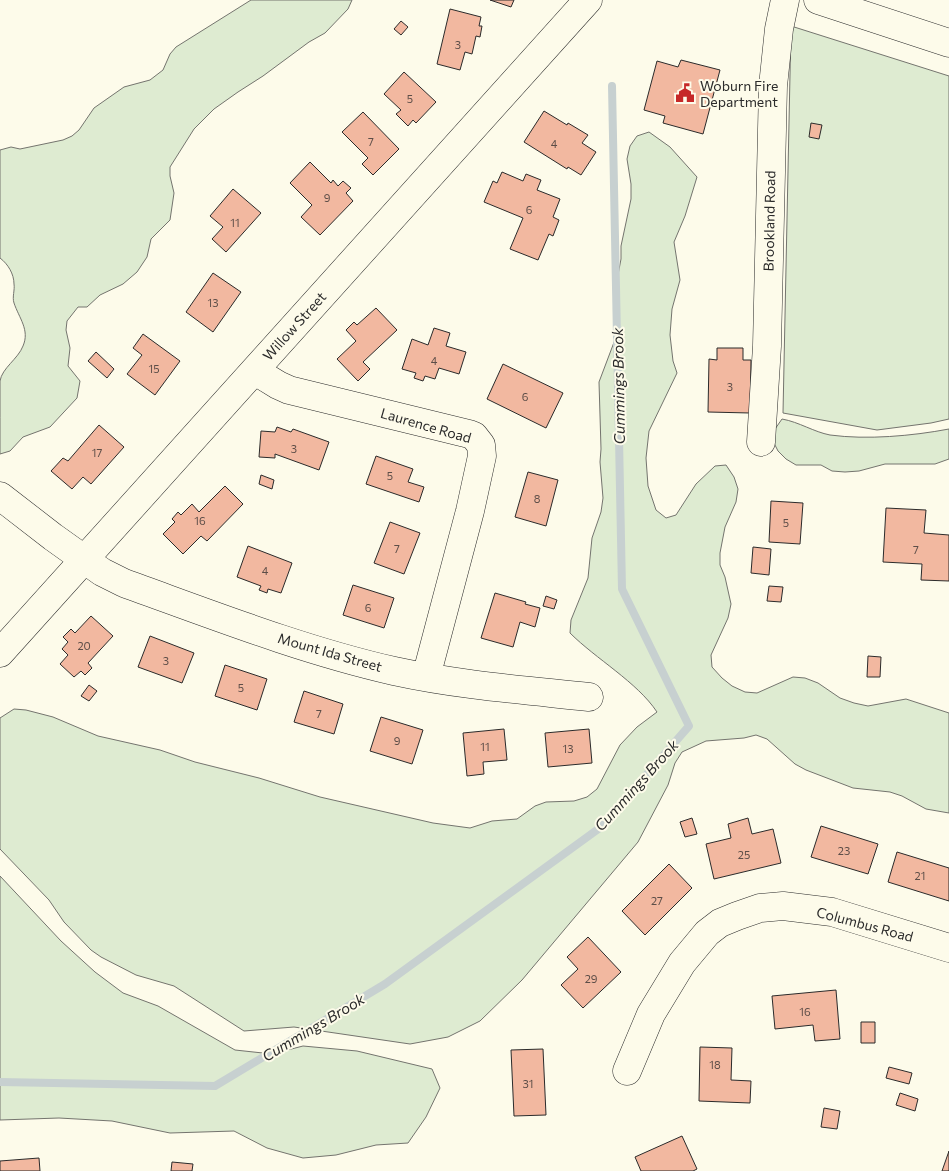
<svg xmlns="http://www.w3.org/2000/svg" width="949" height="1171" font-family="Commissioner,sans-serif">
  <rect width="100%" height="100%" fill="#fdfbea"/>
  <path fill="#deebd1" stroke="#74746e" d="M251,0H352L348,9L325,33L309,42L263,76L238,92L214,109L194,129L170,167V176L174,193L170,220L151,239L147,257L137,272L123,284L100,295L87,307H78L67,321L66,330L70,348L68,366L80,381L77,398L50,427L23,437L10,451L0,454C0,430 0,405 0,381C2,368 18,359 23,346C30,330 19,318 14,303C12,297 15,290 14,284C14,274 8,264 0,258V150L11,147L20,149L63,140L72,136L79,130L94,108L124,87L150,80L163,70L170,54L176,47Z
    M791,26L949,76V419L931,423L877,430L783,413Z
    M649,132L670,147L697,177L685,216L674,242L680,280L672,309L670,335L673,361L677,373L649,431L646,458L648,486L656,510L666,518L676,515L696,484L715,466L726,465L734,477L738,489L736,502L725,527L720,553V565L725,577L731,604L728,618L711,655L712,667L722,678L732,686L745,692L757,693L793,677L805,678L818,683L840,698L854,703L868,706L906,699L949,713V813L926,809L902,796L890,792L853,788L806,770L795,764L767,739L756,735L744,738L706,741L682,752L675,763L668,785L638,842L522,980L480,1021L448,1037L410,1044L294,1027L244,1031L174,986L136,975L101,957L91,950L64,922L49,900L0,849V718L14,709L26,710L53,717L98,736L160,750L195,762L259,778L320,797L433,823L470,828L492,821L517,819L535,806L546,802L574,801L587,797L597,789L620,745L637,727L657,712C637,682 596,659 570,633L571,620L588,578L592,538L601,512L603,498L600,462L601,449L599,382L616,337L614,296L621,259V246L631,199V184L627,159L630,146L637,136Z
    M782,419C799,422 814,432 830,435C867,440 912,436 949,429V459L935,464H885L859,471L845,472L832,471L821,465H796L786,459L778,451L773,441L775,429Z
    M0,876L61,941L95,972L123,993L158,1006L235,1050L272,1054L303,1046L357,1051L432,1069L440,1088L426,1117L408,1143L376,1145L336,1155L303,1158L267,1148L234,1131L170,1133L112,1121L59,1118L0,1120Z"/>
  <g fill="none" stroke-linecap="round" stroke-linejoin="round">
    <path stroke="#c7d0d0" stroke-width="8" d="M0,1082L215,1086L385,984L601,827L689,726L622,589L612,86"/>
  </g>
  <path fill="#f2b8a0" stroke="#2b2b2b" d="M490,0H514L511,7Z
    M450,9L481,17L479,26H482L480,37L476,36L472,54L465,52L460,70L437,64Z
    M401,21L408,27L401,35L394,29Z
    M681,60L720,70L703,134L663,123L665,116L644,110L657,61L678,67Z
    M404,72L436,102L416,123L413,120L408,126L396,114L401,110L384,94Z
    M544,111L567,125L568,123L588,135L582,143L596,152L581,175L568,167L567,169L524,142Z
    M363,112L399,149L373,175L362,164L368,158L342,132Z
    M811,123L822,125L819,139L809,137Z
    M310,162L331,183L333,180L338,186L343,181L351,188L346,193L353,201L320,235L301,217L312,205L290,183Z
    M502,172L523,181L526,174L541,180L537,190L560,199L553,217L559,220L553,236L549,234L538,260L510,249L523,218L484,202L493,181L497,183Z
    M233,189L261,213L226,252L212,239L223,227L210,216Z
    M213,273L241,292L213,332L186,312Z
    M376,308L397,330L363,362L370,369L358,381L337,359L356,341L346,330L354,322L357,325Z
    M434,328L450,333L446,346L466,352L459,374L439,368L435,379L425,376L423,381L414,378L416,373L402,369L412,339L428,345Z
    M143,334L180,361L155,395L127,374L142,355L133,348Z
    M717,348H743V360H751L750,413L708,412L709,359L717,360Z
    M96,352L114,369L107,378L88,361Z
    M503,364L563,393L546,428L487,399Z
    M99,425L124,447L91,484L83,477L72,489L51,471L63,458L68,461Z
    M277,427L291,432L293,429L329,442L319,470L275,454V458L259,457L261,431L275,432Z
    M376,456L413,469L408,482L424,487L419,502L366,484Z
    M528,472L558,480L546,526L515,517Z
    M261,475L274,480L272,489L259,484Z
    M225,486L243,504L207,541L201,536L183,554L163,534L175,522L172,519L178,512L181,515L192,504L199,512Z
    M771,501L803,503L800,544L769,542Z
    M886,508L926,510L924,533L949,535V581L921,580L922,564L883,562Z
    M390,522L420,533L404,574L374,563Z
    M248,546L292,563L281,593L268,589L267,593L259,590L261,586L237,577Z
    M753,547L771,549L769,575L751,573Z
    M353,585L394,598L384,628L343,615Z
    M769,586L783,587L781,602L767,601Z
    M495,593L526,602L525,604L540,608L535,627L520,622L513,647L481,638Z
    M546,596L557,600L554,609L543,606Z
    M91,616L113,636L88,663L92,668L85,675L81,671L74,677L60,664L68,655L62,649L68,642L63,637L71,629L75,633Z
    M150,636L194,653L182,683L138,667Z
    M868,656L881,657L880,677H867Z
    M225,665L267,679L257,710L215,696Z
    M89,685L97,691L89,701L81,696Z
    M304,691L343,704L334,734L294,722Z
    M381,717L423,730L412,764L370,751Z
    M504,729L507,760L483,762L484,774L467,776L463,733Z
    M589,729L592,763L548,767L545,733Z
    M692,818L697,834L685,837L680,822Z
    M748,818L752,834L773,829L781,863L714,879L706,844L731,838L728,824Z
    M821,826L878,844L868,874L811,857Z
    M897,852L949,868V901L888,882Z
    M669,864L692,888L645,935L622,911Z
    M588,937L621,972L583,1008L561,985L578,969L567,957Z
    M836,990L840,1039L815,1041L813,1025L775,1029L772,996Z
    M861,1022H875V1043H861Z
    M700,1047L732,1048L731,1080L751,1081L750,1103L699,1101Z
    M543,1049L546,1115L514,1116L511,1050Z
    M889,1067L912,1073L909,1084L886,1078Z
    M900,1093L918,1099L915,1111L896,1105Z
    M824,1108L840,1111L837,1129L821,1127Z
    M682,1136L697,1169L693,1171H641L635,1157Z
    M949,1151V1171H942Z
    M39,1158L40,1171H0V1161Z
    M172,1162L193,1164L192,1171H171Z"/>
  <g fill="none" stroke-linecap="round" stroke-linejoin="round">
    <g stroke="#2b2b2b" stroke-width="29">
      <path id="minor" d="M255,371L278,385L289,390L469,434L474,436L481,445L482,456L470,511L426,677
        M761,442L767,346L773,86L779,29L785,0
        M0,496L53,537L102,572L124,583C213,615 302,650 394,671C458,685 524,690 589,697
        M0,653L588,0
        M627,1071L651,1014L682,963L707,933L720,923L737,916L760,908L783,906L832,912L949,948"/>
    </g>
    <g stroke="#2b2b2b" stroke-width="29">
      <path id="major" d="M818,0L949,43"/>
    </g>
    <use href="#minor" stroke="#fdfbea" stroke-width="28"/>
    <use href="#major" stroke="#fdfbea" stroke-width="28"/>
  </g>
  <defs>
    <g id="civic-bare" transform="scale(1.5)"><path d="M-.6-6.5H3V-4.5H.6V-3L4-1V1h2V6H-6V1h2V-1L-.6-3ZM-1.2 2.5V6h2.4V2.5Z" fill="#c62828" stroke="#fdfbea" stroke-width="2.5" paint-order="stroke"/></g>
  </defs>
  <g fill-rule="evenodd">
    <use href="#civic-bare" x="685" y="93"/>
  </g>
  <g text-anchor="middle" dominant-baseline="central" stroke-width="4" stroke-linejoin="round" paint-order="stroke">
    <g font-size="11" fill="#5d4e48">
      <text x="458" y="44">3</text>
      <text x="410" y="98">5</text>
      <text x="371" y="141">7</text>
      <text x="554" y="143">4</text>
      <text x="327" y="197">9</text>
      <text x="529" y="209">6</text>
      <text x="235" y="222">11</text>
      <text x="213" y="302">13</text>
      <text x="434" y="360">4</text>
      <text x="154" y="368">15</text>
      <text x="730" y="386">3</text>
      <text x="525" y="396">6</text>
      <text x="294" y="448">3</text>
      <text x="97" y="452">17</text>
      <text x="390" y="475">5</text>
      <text x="537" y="498">8</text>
      <text x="200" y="520">16</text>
      <text x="786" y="522">5</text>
      <text x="397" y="548">7</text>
      <text x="916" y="549">7</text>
      <text x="265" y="570">4</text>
      <text x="368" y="607">6</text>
      <text x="84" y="645">20</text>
      <text x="166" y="660">3</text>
      <text x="241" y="687">5</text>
      <text x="319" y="713">7</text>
      <text x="397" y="740">9</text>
      <text x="485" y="746">11</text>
      <text x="568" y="748">13</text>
      <text x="844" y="850">23</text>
      <text x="744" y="854">25</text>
      <text x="920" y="875">21</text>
      <text x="657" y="900">27</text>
      <text x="591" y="978">29</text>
      <text x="805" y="1011">16</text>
      <text x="715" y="1064">18</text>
      <text x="528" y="1083">31</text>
    </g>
    <g font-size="14" fill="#2b2b2b" stroke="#fdfbea" text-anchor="start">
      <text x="700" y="85">Woburn Fire<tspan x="700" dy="16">Department</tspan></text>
    </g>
    <g font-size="14" fill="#2b2b2b" stroke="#fdfbea">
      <text transform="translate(769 221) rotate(-89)">Brookland Road</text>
      <text transform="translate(294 326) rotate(-48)">Willow Street</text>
      <text transform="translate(426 425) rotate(16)">Laurence Road</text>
      <text transform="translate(330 652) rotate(16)">Mount Ida Street</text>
      <text transform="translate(865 924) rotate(15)">Columbus Road</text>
    </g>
    <g font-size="15" font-style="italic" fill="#2b2b2b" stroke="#fdfbea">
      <text transform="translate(618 386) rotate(-91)">Cummings Brook</text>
      <text transform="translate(636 785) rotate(-48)">Cummings Brook</text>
      <text transform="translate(313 1027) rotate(-31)">Cummings Brook</text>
    </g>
  </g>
</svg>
